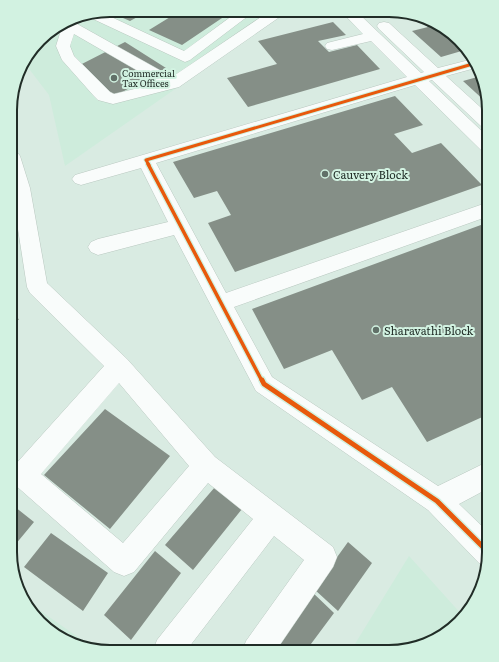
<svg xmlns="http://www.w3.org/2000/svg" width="499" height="662" font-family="Literata,serif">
  <rect width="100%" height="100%" fill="#d9ebe2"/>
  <path fill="#ceecdc" d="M284,13L65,166L49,95L23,61L44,35L78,15Z
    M409,556L463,616L433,642L389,652H350Z
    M22,598L98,651L54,635Z"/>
  <path fill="#858f87" d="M390,11H402L410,14L396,17Z
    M220,13L225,16L182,45L149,30L175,14Z
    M116,15H141L130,21Z
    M417,16L445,27L465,50L441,57L412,31L428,27Z
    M333,22L346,35L318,41L329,52L357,45L380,69L248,107L227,78L277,64L258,41Z
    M125,42L166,68L115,96L74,68Z
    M481,76L486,96L487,103L463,81Z
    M395,96L423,125L394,134L412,153L441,143L482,185L235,272L208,223L231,215L217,191L194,198L173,162Z
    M489,222V414L427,442L392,387L362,400L332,350L284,369L252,309Z
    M10,316L19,319L10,330Z
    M105,409L170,456L110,529L44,475Z
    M10,412L18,418L10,426Z
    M215,487L242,509L193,570L165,545Z
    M10,503L34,522L10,551Z
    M51,533L108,573L83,611L24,567Z
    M348,542L372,563L338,611L314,589Z
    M155,551L181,573L131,640L104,615Z
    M311,591L334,613L305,652H288L274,638Z"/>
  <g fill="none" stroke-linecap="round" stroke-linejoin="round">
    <g stroke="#b9c8c0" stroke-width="1">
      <path id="minor" d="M342,12H357L421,73L424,72L379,29L377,26L379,23L384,22L389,23L438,68L473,59L479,67L446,76L489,115V129L483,128L432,80L429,81L489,138V154L483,152L415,85L156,163L226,293L489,202V216L234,307L272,377L438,486L489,461V488L459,504L489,533V559L486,566L479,563L428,510L256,391L174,235L98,255L91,252L88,247L91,242L98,239L168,222L141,168L81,185L75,183L72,179L75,175L407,77L371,41L332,50L327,49L325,46L327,43L363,34Z
        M236,13H252L190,60L185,62L91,18L89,15H107L184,51Z
        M267,13H283L281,16L179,87L113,104L98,100L93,95L62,60L56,46L62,27L60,26L70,20L172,77ZM74,34L159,83L114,94L110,92L74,56L70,46Z
        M11,150L17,152L20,156L30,188L47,283L127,359L215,457L333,547L337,557L333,567L275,652H242L246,641L304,560L274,536L186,651H153L157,640L253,519L208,483L134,572L124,576L114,572L14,484L10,475L14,466L104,366L30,293L27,287L11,184ZM119,383L189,466L123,543L41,474Z"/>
    </g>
    <use href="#minor" fill="#f9fcfb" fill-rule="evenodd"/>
    <g stroke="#d2f2e1" stroke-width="5">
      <path id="cycleway-far2" d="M149,165L146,160L476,63"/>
    </g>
    <g stroke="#d2f2e1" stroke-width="6">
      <path id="cycleway-far1" d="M148,164L262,381"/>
    </g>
    <g stroke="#d2f2e1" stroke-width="8">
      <path id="cycleway" d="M262,380L264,384L437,501L489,553"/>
    </g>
    <use href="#cycleway-far2" stroke="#e8590c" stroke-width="3"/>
    <use href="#cycleway-far1" stroke="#e8590c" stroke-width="3.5"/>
    <use href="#cycleway" stroke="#e8590c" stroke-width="5"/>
  </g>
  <g fill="#617068" stroke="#d2f2e1" stroke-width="1.5">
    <circle cx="114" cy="78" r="4"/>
    <circle cx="325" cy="174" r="4"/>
    <circle cx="376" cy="330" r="4"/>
  </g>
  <g text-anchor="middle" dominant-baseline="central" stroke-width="4" stroke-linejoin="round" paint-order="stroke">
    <g font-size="9" fill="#212d27" stroke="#d2f2e1" text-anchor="start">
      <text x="122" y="73">Commercial<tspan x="122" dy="10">Tax Offices</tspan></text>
    </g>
    <g font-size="11" fill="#212d27" stroke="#d2f2e1" text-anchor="start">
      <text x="333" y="174">Cauvery Block</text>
      <text x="384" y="330">Sharavathi Block</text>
    </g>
  </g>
  <path d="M0 0H499V662H0ZM110 17H389A93 93 0 0 1 482 110V552A93 93 0 0 1 389 645H110A93 93 0 0 1 17 552V110A93 93 0 0 1 110 17Z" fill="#d2f2e1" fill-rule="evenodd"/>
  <path fill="none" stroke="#212d27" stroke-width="2" d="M110 17H389A93 93 0 0 1 482 110V552A93 93 0 0 1 389 645H110A93 93 0 0 1 17 552V110A93 93 0 0 1 110 17Z"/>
</svg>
